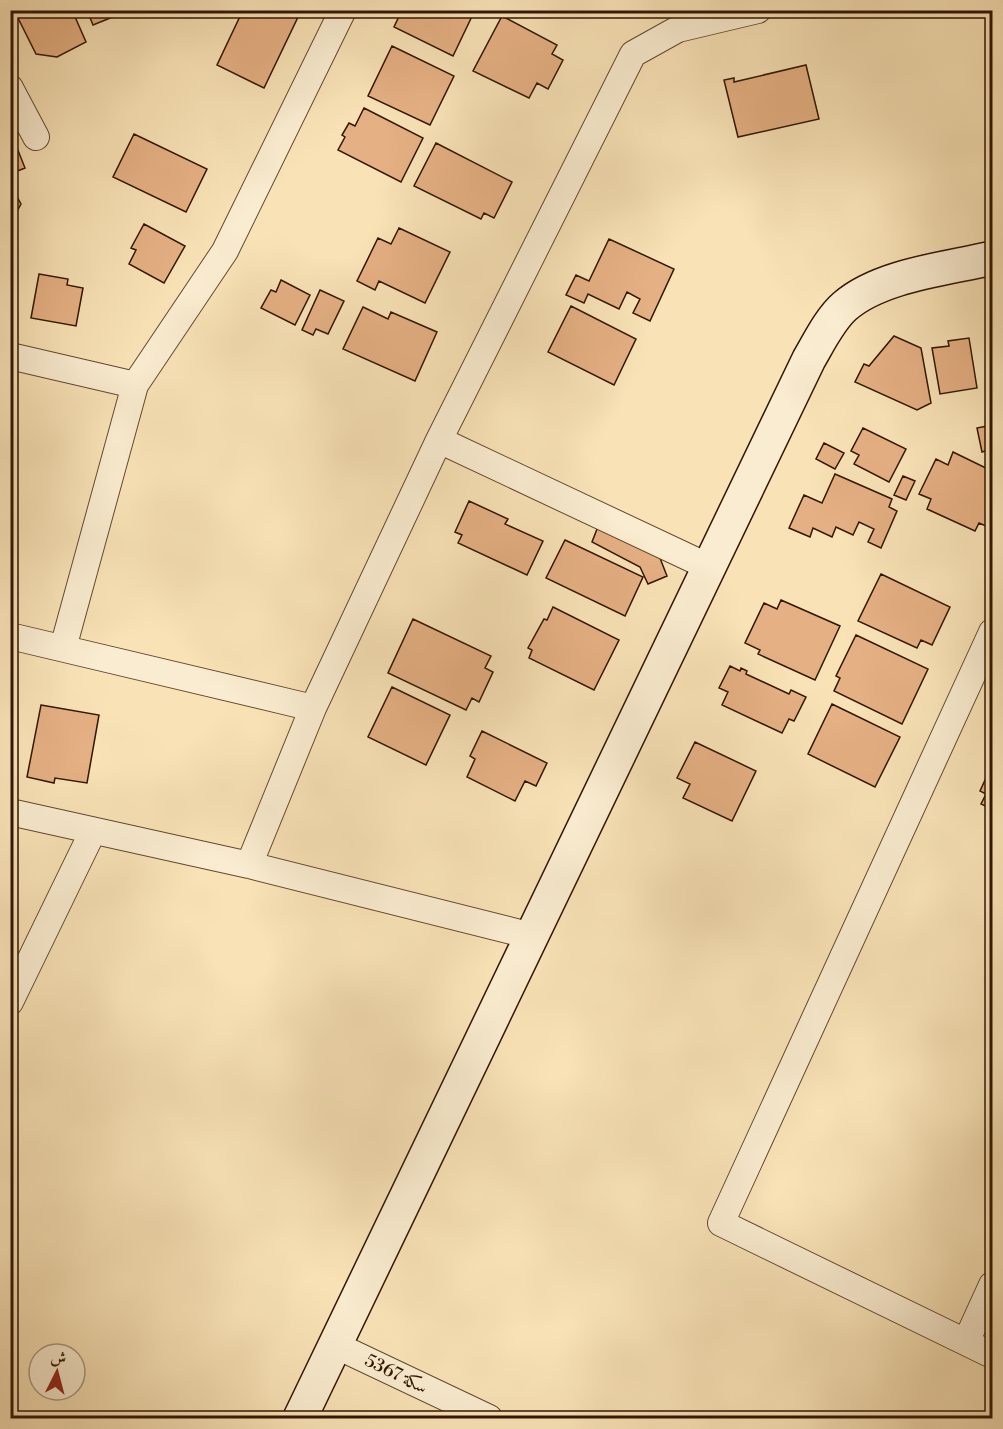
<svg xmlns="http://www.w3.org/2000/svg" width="1003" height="1429" font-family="'Libre Bodoni',Amiri,serif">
  <rect width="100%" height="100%" fill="#f8e2b6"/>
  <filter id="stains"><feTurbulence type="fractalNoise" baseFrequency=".00333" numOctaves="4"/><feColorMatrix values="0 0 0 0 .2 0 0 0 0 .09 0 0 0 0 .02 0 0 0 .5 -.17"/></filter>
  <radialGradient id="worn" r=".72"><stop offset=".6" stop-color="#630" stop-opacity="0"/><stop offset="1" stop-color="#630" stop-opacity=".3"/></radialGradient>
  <path fill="#e5b083" stroke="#311600" stroke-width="1.5" d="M14,10H72L86,42L57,57L36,54Z
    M87,10H130L93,25Z
    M243,10H284L298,17L264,88L217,65Z
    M402,10H475L453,56L394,27Z
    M502,16L557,45L552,54L563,60L548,89L537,83L529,98L473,71Z
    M392,46L454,76L430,125L368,96Z
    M806,65L819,119L738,137L724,80L734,78V82Z
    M364,108L423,138L401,182L338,150L345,137L342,135L349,123L355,126Z
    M10,130L25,168L10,174Z
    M134,134L207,169L186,212L113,177Z
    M436,143L512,182L494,218L484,213L481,219L414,186Z
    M10,184L21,204L15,215L10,214Z
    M144,224L185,246L164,283L129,264L136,250L131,248Z
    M399,228L450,252L425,303L379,281L375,290L357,281L378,238L391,244Z
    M609,239L674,269L650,321L633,313L640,299L627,292L619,309L588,294L584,303L566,295L576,275L589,281Z
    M39,274L68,279L67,285L83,288L76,326L31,318Z
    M281,280L310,295L295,325L261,308L271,290L276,292Z
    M320,290L344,301L328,334L316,329L313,335L302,330Z
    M571,306L636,339L614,385L548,352Z
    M363,307L388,319L391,312L437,332L415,381L343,349Z
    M894,336L921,348L931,403L917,410L855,382L864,364L869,366Z
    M969,338L977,388L940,394L932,348L949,346L948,341Z
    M992,425V449L982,452L977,428Z
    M863,428L906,449L889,482L854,464L859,455L851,451Z
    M824,443L844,453L835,469L816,459Z
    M953,452L992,471V511L986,526L979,523L975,531L927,509L931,499L919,494L936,459L948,465Z
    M835,474L892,499L889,507L897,511L881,548L868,542L874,529L859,522L853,535L836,527L832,537L813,528L810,537L789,528L804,495L822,503Z
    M903,476L915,481L906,500L894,495Z
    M469,501L508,519L505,524L543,541L527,575L458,543L462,535L455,532Z
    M599,524L658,553L667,576L648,584L640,567L592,542Z
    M565,540L643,577L625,616L546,578Z
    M881,574L950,607L932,645L921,640L917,648L858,621Z
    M781,600L840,626L815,680L758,654L760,650L745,643L764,603L777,609Z
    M553,607L619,640L594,690L529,658L532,650L528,648L544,619L547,620Z
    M413,619L491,656L485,668L493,672L479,702L472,698L466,710L388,673Z
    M856,635L928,669L902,724L834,691L840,678L836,676Z
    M730,666L740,671L741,668L747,671L746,674L789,694L791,690L806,697L794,721L789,719L782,733L722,705L728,692L719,688Z
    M392,687L450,715L426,765L368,737Z
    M832,704L900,737L875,787L808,754Z
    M41,705L99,715L87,783L55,778L54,783L27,777Z
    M482,731L547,763L536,786L525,781L515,801L467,777L475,759L470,756Z
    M695,742L756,771L732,821L683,798L690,784L677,778Z
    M992,765V809L981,804L986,794L980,791Z"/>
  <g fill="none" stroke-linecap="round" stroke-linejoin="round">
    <g stroke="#63492e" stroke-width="28">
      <path id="street" d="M10,88L36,137
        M10,356L135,385L225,251L343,10
        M439,440L709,567
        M992,632L721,1223L992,1355
        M10,636L313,708
        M63,648L135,385
        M10,812L249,865L532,936
        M249,865L313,708L439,440L633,54L678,29L758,10
        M10,1002L93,831
        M966,1342L992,1285
        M335,1345L489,1418"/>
    </g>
    <g stroke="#311600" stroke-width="36">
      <path id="secondary" d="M300,1418L809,359C819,342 830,319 845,306C881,275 946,269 992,258"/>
    </g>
    <use href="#street" stroke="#faecd0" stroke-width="26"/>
    <use href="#secondary" stroke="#faecd0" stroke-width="33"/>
  </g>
  <g text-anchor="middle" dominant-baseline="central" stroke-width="4.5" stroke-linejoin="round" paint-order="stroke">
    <g font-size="18" fill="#311600" stroke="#faecd0">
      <text transform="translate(396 1374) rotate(26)">سكة 5367</text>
    </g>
  </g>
  <rect width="1003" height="1429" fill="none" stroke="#f8e2b6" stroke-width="36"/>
  <rect x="12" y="12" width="979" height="1405" fill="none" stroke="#311600" stroke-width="3"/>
  <rect x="18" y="18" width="967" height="1393" fill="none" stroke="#311600" stroke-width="1.5"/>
  <g transform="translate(57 1372) rotate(6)"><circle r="28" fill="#faecd0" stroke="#aa967d" stroke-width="1.5"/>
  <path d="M0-4.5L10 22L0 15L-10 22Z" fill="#8f2418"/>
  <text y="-9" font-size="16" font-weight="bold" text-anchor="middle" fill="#311600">ش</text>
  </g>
  <rect width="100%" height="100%" filter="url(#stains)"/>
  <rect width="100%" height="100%" fill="url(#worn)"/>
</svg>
